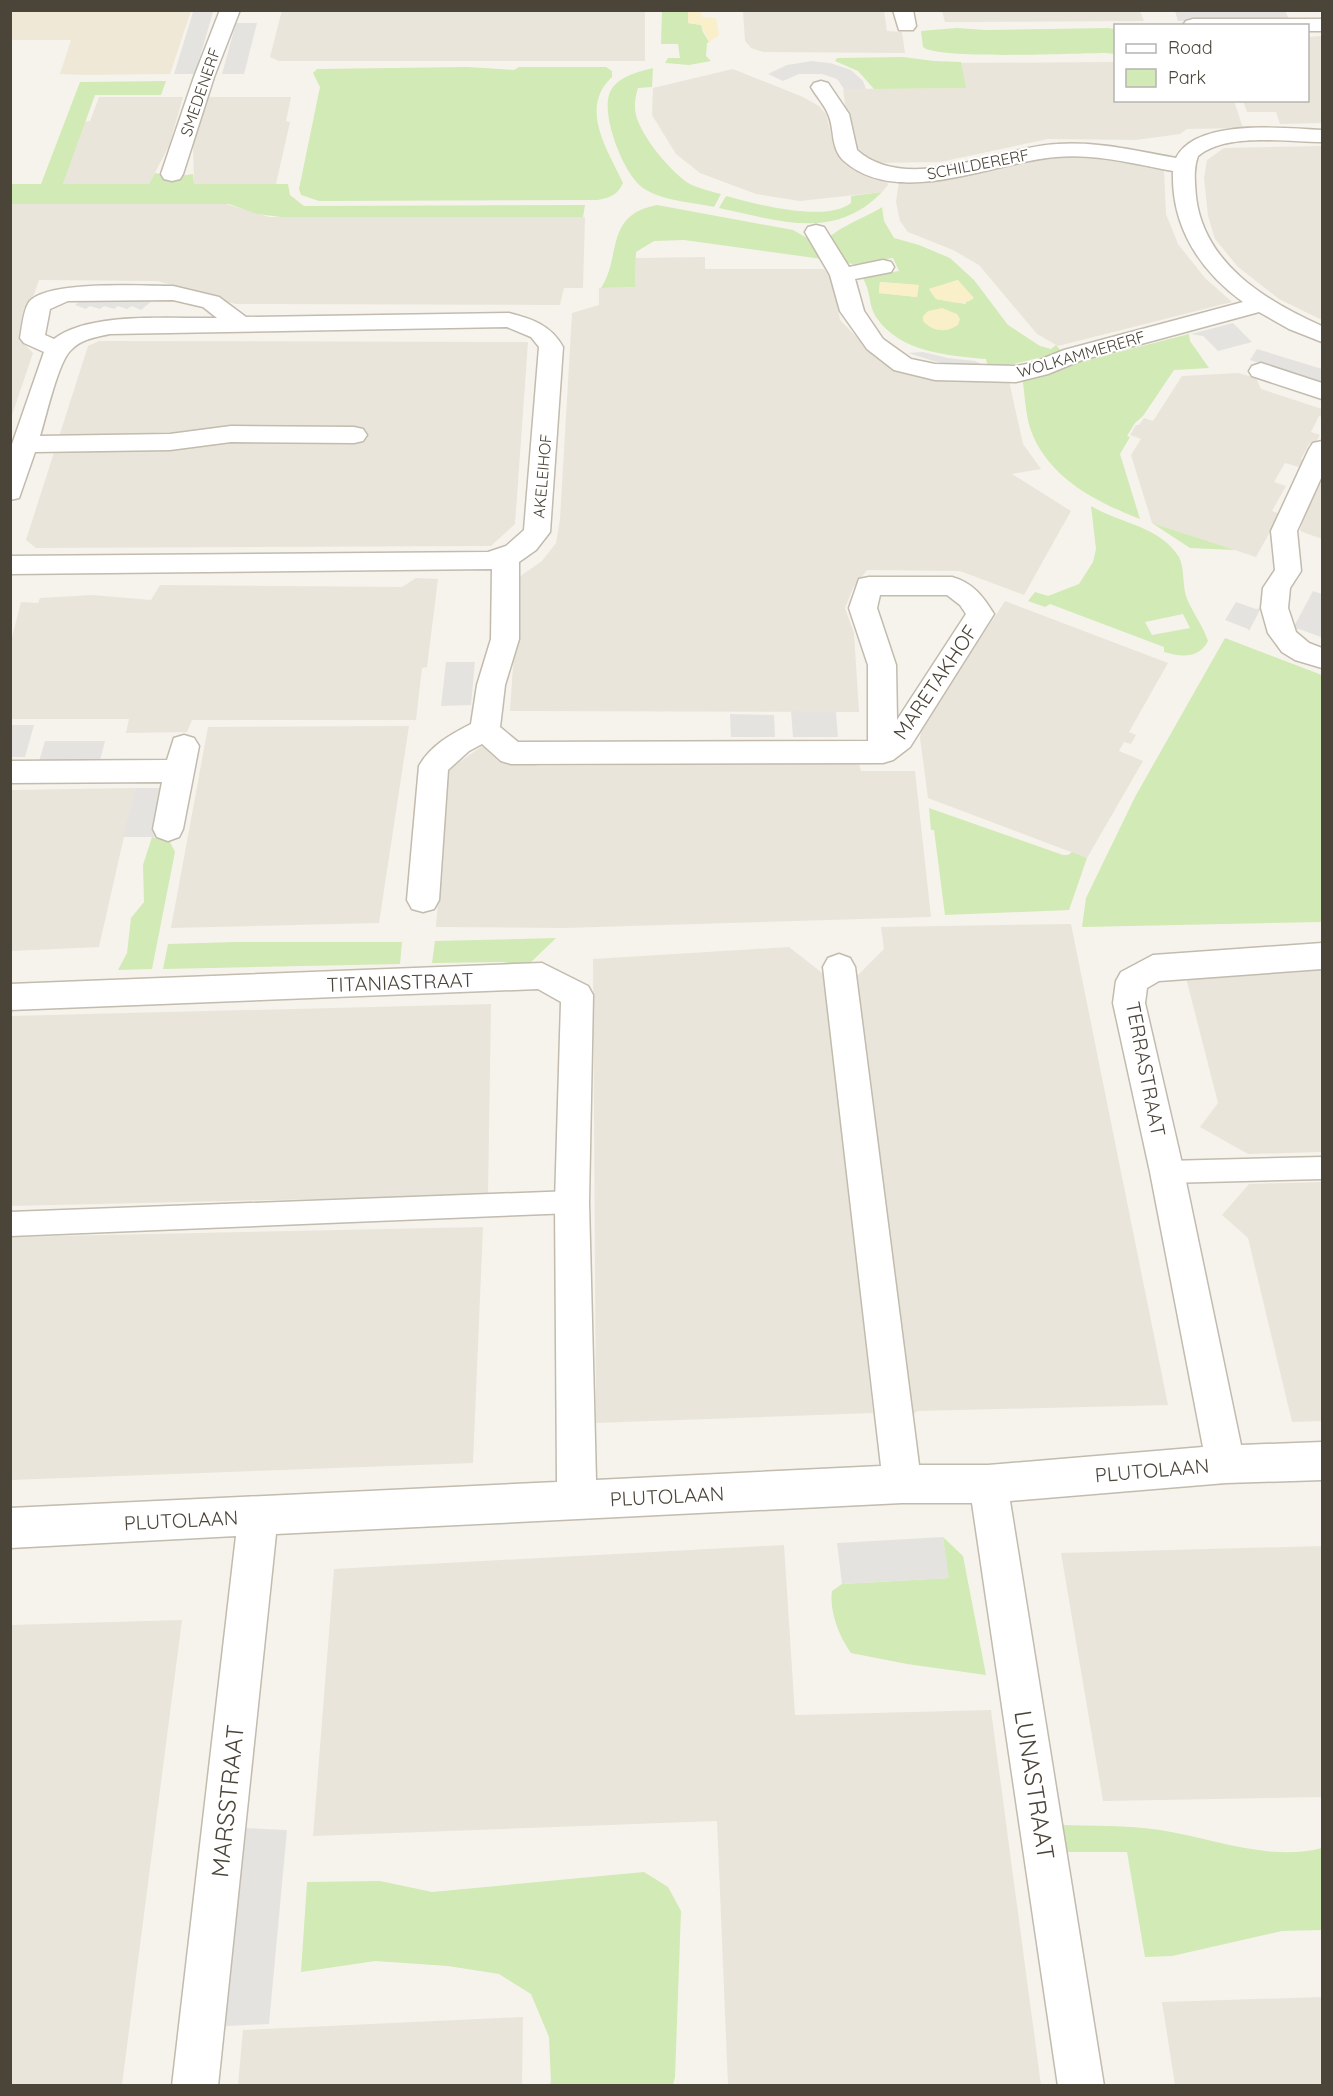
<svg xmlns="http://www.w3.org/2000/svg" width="1333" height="2096" font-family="Quicksand,sans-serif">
  <rect width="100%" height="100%" fill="#f6f3ec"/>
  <path fill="#eae5da" d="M282,10L645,11V61H279L270,57Z
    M743,11H884L887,31L902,32L905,53L763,52L751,48L745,41Z
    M942,11H1140L1144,21L945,22Z
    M1322,36V123L1280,124L1276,112H1247L1243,101L1308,100V37Z
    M1115,62L1116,100L1234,101L1243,128L1187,129L1180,134L1136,140L1048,139L940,162L875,163L858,153L849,137L843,89L960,88L957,63Z
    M733,69L803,97L819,106L826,114L833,142L841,154L887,180L888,185L882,192L800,201L756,194L700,173L676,154L652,115L653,88Z
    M99,97H183L169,146L149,184H63L85,122L90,121Z
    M206,97H291L286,121L290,122L276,184H194L193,145Z
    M1322,146V320L1279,299L1238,267L1215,239L1208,216L1204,178L1207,160L1224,148Z
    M1085,155L1121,158L1164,169L1166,214L1178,244L1205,278L1232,302L1058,346L1037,334L979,265L953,250L908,232L900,221L896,202L899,181H942L1057,157Z
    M11,204H226L269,217H585L583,288H564L560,305L235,304L158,281L39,280L22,329L23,343L33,353L11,418Z
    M705,257V269H824L832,279L840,320L874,355L924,375L966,382L1009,381L1023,444L1041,469L1012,474L1071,511L1024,595L960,571L867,570L853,588L845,608L854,633L859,712L510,711L519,577L542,561L556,543L560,519L572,313L599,305V288L635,287L636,258Z
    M99,341L528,342L515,524L491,546L36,548L26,540L88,346Z
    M1238,373L1256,378L1261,389L1322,409V417L1319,416L1311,432L1320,435L1314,445L1309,444L1301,459L1306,461L1302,468L1285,463L1274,482L1286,486L1272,511L1280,514L1256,557L1152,523L1131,455L1141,439L1130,435L1136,425H1139L1144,418L1153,421L1182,376Z
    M1322,477V539L1300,531L1308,503Z
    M416,578L438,579L427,667L422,668L416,720H192L187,732L126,733L129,719H11V641L21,602L38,603L40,598L92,595L151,600L160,585L402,587Z
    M1005,601L1168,663L1129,732L1136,735L1131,744L1124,742L1119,751L1143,761L1087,858L928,798L920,738L922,727Z
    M409,726L379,923L171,928L208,727Z
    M485,744L499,756L539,766L859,763L861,771H915L931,917L564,928L436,927L443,833L437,778Z
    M135,788L99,947L11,951V790Z
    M1071,924L1168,1405L917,1411L905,1424L854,979L884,949L881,927Z
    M789,947L826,976L873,1413L596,1423L593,959Z
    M1322,970V1152L1248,1154L1200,1127L1218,1103L1185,974Z
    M491,1004L488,1195L11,1206L10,1016Z
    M1322,1182V1421L1292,1422L1248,1238L1222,1215L1249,1184Z
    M483,1227L473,1463L11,1480V1237Z
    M784,1545L795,1715L991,1710L1041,2085H728L717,1821L313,1836L334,1569Z
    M1322,1546V1797L1103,1801L1061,1553Z
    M182,1620L122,2085H11V1625Z
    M1322,1997V2085H1175L1162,2002Z
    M523,2017L522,2085H238L243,2030Z"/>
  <path fill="#efe8d6" d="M11,10H191V11L170,74L81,75L60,74L71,40H11Z"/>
  <path fill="#d2eab5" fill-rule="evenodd" d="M662,11H688V23L701,25L703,32L709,42L707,43L706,56L711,61L689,65L665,63L668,58H680L678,44H661Z
    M957,28L985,30L1108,28L1115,29V54L1106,53C1077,53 937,60 923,47L921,31Z
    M903,57L934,61L961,62L966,88L874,89L858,71L835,61L837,58Z
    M468,67L514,70L519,67H606L612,71V77C579,108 607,149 623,183C618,195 609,198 597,200L319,201L301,195L299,189L320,87L313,73L317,69Z
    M653,68L652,87L638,88C635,97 634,106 636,115C641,136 671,173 690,184C700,189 710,191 721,194L714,207C692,202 662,201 643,188C624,175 600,115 610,92C618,76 638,72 653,68Z
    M166,81L161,95H95L63,184H149L155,173L173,177L193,174L194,184H288L290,195L304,206L585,205L583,217H281L257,214L229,204H11L10,184H41L80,82Z
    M882,192C834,242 778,220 719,208L726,196C755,204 826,223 851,203V196Z
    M657,205L793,230L809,239L822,259L684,240L654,241L636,252L635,287L601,288C622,256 604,215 657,205Z
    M882,207L884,221L894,238L919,245L950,258L974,280L1008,325L1040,346L1051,349L1056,345L1062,352L1014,364L988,367L986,359C949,356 899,352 876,317C868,305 871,289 862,277L899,271L893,258L855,264L845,263L828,239C838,227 867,217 882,207ZM958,280L966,304L936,299L929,289ZM880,282L918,285L917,297L879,293Z
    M1189,334L1190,341L1209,368L1174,370L1143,416L1135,423L1127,436L1130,437L1120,454L1140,519C1094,501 1047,477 1030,428C1025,412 1025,393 1022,377Z
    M1091,506C1119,523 1160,526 1179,557C1185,569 1182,586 1187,599C1193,613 1203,626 1208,641C1199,659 1181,657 1164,652V647L1050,604L1045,607L1028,601L1035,592L1048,596L1079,584L1093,562L1096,549ZM1183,614L1190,628L1152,635L1145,622Z
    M1152,523L1235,550L1190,548Z
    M1225,638L1322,675V922L1082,927L1086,898L1135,797Z
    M929,808L1063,855H1068L1072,852L1087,858L1069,910L945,915L934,830H931Z
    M152,837L170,842L175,852L152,969L118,970L127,953L131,918L144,902L143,865Z
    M556,938L528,965L502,962L432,963L435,941Z
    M236,942H402L400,964L163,969L168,944Z
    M943,1537L963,1556L986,1675L907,1664L851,1653C839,1637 829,1610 832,1591L842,1584L948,1578Z
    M1059,1825C1092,1826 1127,1825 1160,1830C1212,1838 1270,1862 1322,1848V1930L1282,1931L1172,1956L1145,1957L1127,1852H1065Z
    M644,1872L668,1887L681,1911L675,2077L673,2085H549L551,2082L549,2037L531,1994L499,1974L448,1966L375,1961L301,1972L307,1882L380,1881L432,1892Z"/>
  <path fill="#f9efc9" d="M688,11H701L702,17L716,18L719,35L709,42L701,25L688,23Z
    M958,280L974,298C964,307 948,301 936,299L929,289Z
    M880,282L919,285L917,297L879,293Z
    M942,308L957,314L960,319L958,325C946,333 933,332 923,321V316L928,311Z"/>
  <path fill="#e5e3e0" d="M1175,11H1285L1289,19L1178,21Z
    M193,12H213L195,74H174Z
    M236,23H257L244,74H222Z
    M812,61L830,63L851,70L863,81L866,89H844L837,79L822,74H799L783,81L768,74L787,65Z
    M91,293L159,295L141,310L132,306L127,309L118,306L114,309L104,306L100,309L90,306L86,309L75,305Z
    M1233,323L1252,342L1218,351L1203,336L1191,334Z
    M1257,349L1322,369V383L1250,360Z
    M923,352L948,358L975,361L988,367L946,365L908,353Z
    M1313,591L1322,594L1321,637L1299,629L1292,630Z
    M1236,602L1256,609L1261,608L1249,631L1248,629L1225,620Z
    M446,662H475L471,705L441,706Z
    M791,711L836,712L838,737H793Z
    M730,714L774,715L775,737H731Z
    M10,725H34L25,757H11Z
    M45,741H105L99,764L38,765Z
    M135,788H168L157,837H123Z
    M943,1537L949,1578L842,1584L837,1543Z
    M243,1828L287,1830L269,2024L227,2026L222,2030Z"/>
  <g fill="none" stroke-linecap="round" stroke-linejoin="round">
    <g stroke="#c2bbae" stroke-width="3">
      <path id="service" d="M1322,1157V1179L1167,1183L1158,1180L1154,1172L1158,1164L1167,1161Z
        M572,1191L581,1194L585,1202L581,1210L572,1213L10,1236V1212Z"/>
    </g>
    <g stroke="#c2bbae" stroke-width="3">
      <path id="minor" d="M220,10H240L214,77L183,174L180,179L172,181L164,179L161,174L194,77Z
        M893,10H913L916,26L913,30H899Z
        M1193,19H1322V31H1308V26L1183,25L1186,21Z
        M821,81L828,83L849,114L857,150C907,195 999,147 1057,144C1097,141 1137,151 1176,158C1196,118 1284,128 1322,130V142C1287,142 1227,132 1198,156C1193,169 1195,183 1196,197C1204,264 1266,301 1322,326V342L1289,329L1259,312L1082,360L1048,374L1016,382L935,380L894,370L867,349L840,311L830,275L805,232L808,227L816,225L824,227L849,267L883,260L891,262L894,267L891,272L855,279L864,311L883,339L911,359L935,364L1016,366L1032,363L1064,350L1243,302C1199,270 1171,226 1173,171C1135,164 1095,153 1056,157C993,162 898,209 844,161C830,148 835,129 828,114C824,104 816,96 811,87L814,83Z
        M173,286L219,297L246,317L509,313C532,319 551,325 563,347L550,532L536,550L519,562V639L505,685L500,727L518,742L868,741V665L849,608L859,579L869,577H952C973,583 983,596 994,614L910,747L893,760L883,763L511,764L501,761L482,744L469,751L448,770L439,900L434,909L423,912L412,909L407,900L419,766C430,746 451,734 471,724L477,685L491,639L492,569L10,574V556L488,552L506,546L524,530L539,347L531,337L507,327L110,334C96,337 81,339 71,350C58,362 46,417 40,436L170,434L231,426L354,427L363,429L367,435L363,441L354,443L231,442L170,450L35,452L19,498L10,500V450L44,352L24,343L20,338C22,328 23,311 29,302C46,280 144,286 173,286ZM173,300L203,307L217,318C172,319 90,311 54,339L45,335L50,309L68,301ZM880,595H947L960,605L966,614L897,720L896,665L877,608Z
        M1261,363L1322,383V399L1252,376L1249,371L1252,366Z
        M1322,441V476L1297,531L1301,571L1290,588L1288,608L1296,632L1309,643L1322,648V668L1295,660L1282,652L1268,633L1261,608L1263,588L1275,570L1271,531L1309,449L1313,443Z
        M184,735L194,738L199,746L183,829L179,837L168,841L157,837L153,829L162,782L10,783V761L167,760L174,738Z
        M1322,943V969L1159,981L1147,988L1145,1003L1184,1172L1241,1445L1322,1442V1480L1226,1483L1010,1501L1104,2086H1058L972,1503H902L276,1534L218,2086H172L236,1536L10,1548V1508L557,1482L555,1202L561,1002L538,989L10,1010V984L542,963L588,986L593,995L589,1202L596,1480L881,1466L823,967L828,958L839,954L850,958L855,967L919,1465H988L1203,1447L1150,1172L1113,1003L1116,981L1121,972L1153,955Z"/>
    </g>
    <use href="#service" fill="#fff" fill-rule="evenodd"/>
    <use href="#minor" fill="#fff" fill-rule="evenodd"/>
  </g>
  <g text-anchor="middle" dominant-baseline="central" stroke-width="4.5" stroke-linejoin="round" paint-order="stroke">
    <g font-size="16" fill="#4b4439" stroke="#fff">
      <text transform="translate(200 92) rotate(-71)">SMEDENERF</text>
      <text transform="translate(978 164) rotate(-11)">SCHILDERERF</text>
      <text transform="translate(1081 354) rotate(-16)">WOLKAMMERERF</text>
      <text transform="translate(542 476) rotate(-85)">AKELEIHOF</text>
    </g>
    <g font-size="20" fill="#4b4439" stroke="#fff">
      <text transform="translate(935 682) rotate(-56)">MARETAKHOF</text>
      <text transform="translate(400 982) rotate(-2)">TITANIASTRAAT</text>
      <text transform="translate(1146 1069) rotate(79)">TERRASTRAAT</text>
      <text transform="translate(1152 1470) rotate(-5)">PLUTOLAAN</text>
      <text transform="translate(667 1496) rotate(-3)">PLUTOLAAN</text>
      <text transform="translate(181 1520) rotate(-3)">PLUTOLAAN</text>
    </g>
    <g font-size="24" fill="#4b4439" stroke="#fff">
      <text transform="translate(1035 1785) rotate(81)">LUNASTRAAT</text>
      <text transform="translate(227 1801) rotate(-84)">MARSSTRAAT</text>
    </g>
  </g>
  <rect width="1333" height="2096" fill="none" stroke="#4b4439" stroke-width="24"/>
  <rect x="1114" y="24" width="195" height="78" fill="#ffffff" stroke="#b7b4b0" stroke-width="1.5"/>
  <rect x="1126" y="44" width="30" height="9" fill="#ffffff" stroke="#b7b4b0" stroke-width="1.5"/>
  <text x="1168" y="54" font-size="18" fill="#4b4439">Road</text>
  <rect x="1126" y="69" width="30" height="18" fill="#d2eab5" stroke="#b7b4b0" stroke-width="1.5"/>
  <text x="1168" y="84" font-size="18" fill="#4b4439">Park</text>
</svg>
